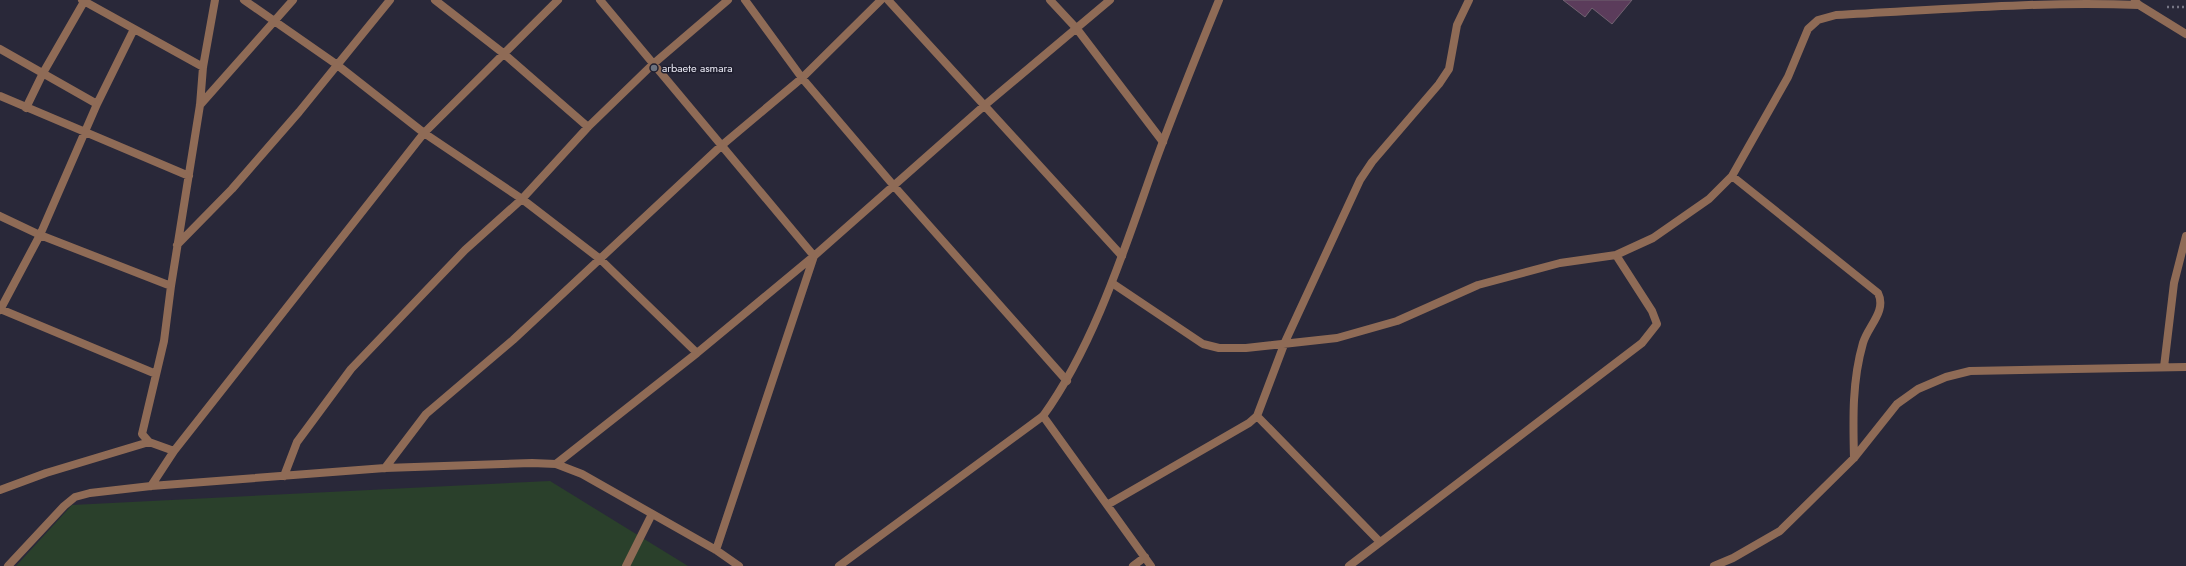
<svg xmlns="http://www.w3.org/2000/svg" width="2186" height="566" font-family="Jost,sans-serif">
  <rect width="100%" height="100%" fill="#292839"/>
  <path fill="#2a402b" d="M550,481L688,566H16L72,505Z"/>
  <path fill="#5b3c5b" stroke="#716271" d="M1563,0H1632L1612,24L1592,8L1585,17Z"/>
  <g fill="none" stroke-linecap="round" stroke-linejoin="round">
    <path stroke="#767584" stroke-width="2.5" stroke-dasharray="2 3" stroke-linecap="butt" d="M2167,7H2186"/>
    <path stroke="#8f6b56" stroke-width="8" d="M626,566L652,514"/>
    <path stroke="#8f6b56" stroke-width="8" d="M82,0L203,67
      M244,0L336,64L424,133L522,199L600,259L697,353
      M435,0L503,53L588,127
      M600,0L814,256L716,550
      M745,0L802,78L894,186L1067,381
      M888,0L1122,256
      M1050,0L1077,29L1163,142
      M2135,1L2139,5L2186,34
      M0,49L97,104
      M0,96L189,176
      M200,105L293,0
      M26,108L43,73L85,0
      M1732,176L1878,293C1887,311 1868,326 1863,343C1852,381 1853,419 1854,458
      M0,216L40,235L171,286
      M177,245L232,189L299,112L390,0
      M1112,283L1203,344L1219,348H1246L1337,338L1397,321L1478,285L1560,263L1616,255L1653,238L1709,199L1732,176L1788,77L1808,29L1818,20L1836,15C1937,10 2038,1 2139,5
      M0,309L156,374
      M0,310L40,235L97,104L134,29
      M2164,367L2174,283L2186,236
      M1043,416L1151,566
      M1257,416L1379,541
      M174,451L149,442L142,434L164,341L171,286L200,105L203,67L215,0
      M556,464L697,353L814,256L985,105L1110,0
      M385,468L426,414L513,340L721,146L802,78L881,0
      M284,476L297,442L351,369L465,250L522,199L588,127L652,65L728,0
      M151,486L174,451L424,133L558,0
      M0,490L46,473L149,442
      M1107,505L1249,423L1257,416L1285,342L1360,180L1372,162L1439,84L1449,69L1457,25L1469,0
      M8,566L64,506L75,497L90,493L151,486L385,468L532,463L556,464L582,474L716,550L739,566
      M1133,566L1145,557
      M1349,566L1642,343L1657,324L1652,311L1616,255
      M1714,566L1733,558L1780,531L1854,458L1897,404L1918,389L1946,377L1970,371L2186,367"/>
    <path stroke="#8f6b56" stroke-width="8" d="M839,566L1043,416C1095,344 1125,247 1155,163C1175,108 1197,54 1219,0"/>
  </g>
  <circle fill="#6b7280" stroke="#1f1e2e" stroke-width="1.5" cx="654" cy="68" r="4"/>
  <g text-anchor="middle" dominant-baseline="central" stroke-width="3" stroke-linejoin="round" paint-order="stroke">
    <g font-size="11" fill="#ebebf6" stroke="#1f1e2e" text-anchor="start">
      <text x="662" y="68">arbaete asmara</text>
    </g>
  </g>
</svg>
